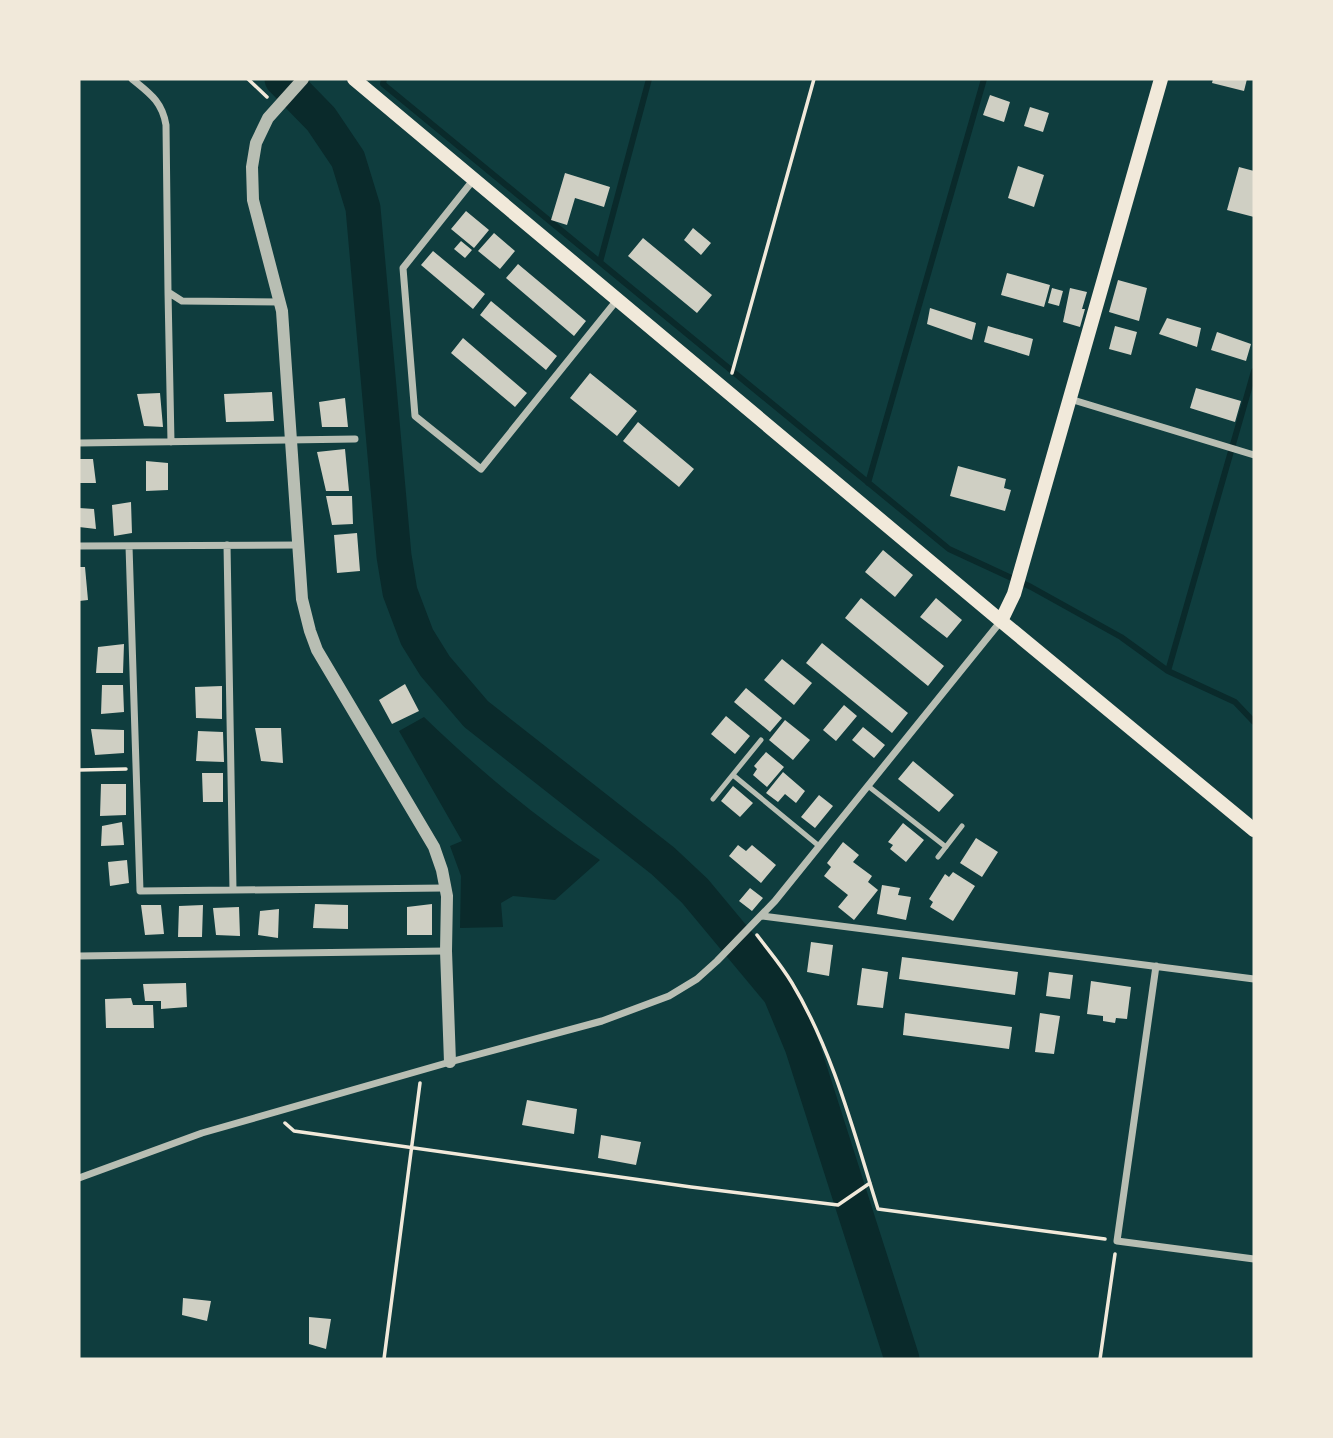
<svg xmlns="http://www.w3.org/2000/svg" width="1333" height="1438" font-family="'Alegreya Sans',sans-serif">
  <rect width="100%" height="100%" fill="#0f3d3e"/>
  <path fill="#0a2a2b" d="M424,717C478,769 537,819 600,860L555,900L513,896L501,903L503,927L460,928L461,876L450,846L462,841L399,731Z"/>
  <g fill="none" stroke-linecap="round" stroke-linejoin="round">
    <path stroke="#0a2a2b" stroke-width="6" d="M384,79L383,84L949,549L1031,587L1121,637L1168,671L1254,371
      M600,262L649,79
      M868,483L984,79
      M1168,671L1235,702L1254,722"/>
    <path stroke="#0a2a2b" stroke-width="35" d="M282,79L321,119L348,159L363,208L394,556L400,592L417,637L435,666L476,714L663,861L695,891L780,993L802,1046L902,1359"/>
  </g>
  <path fill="#cfcfc3" d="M1213,79H1247L1244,91L1212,83Z
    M990,95L1010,102L1004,122L983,115Z
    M1030,107L1049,113L1043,132L1024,126Z
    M1018,166L1044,175L1034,207L1008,198Z
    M1239,167L1254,171V217L1227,210Z
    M565,173L610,187L604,207L575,198L567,225L551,220Z
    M466,211L489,230L474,248L451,229Z
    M693,228L711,243L701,255L684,240Z
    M494,233L515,251L500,269L478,251Z
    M643,238L712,295L697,313L628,256Z
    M461,241L472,250L465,258L454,249Z
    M433,251L485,294L473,309L421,265Z
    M518,264L586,321L574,336L506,278Z
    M1007,273L1050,285L1044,307L1001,295Z
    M1118,280L1147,288L1139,321L1109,312Z
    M1052,288L1063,291L1059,306L1048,303Z
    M1070,288L1087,292L1082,309H1085L1080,327L1063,322Z
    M491,301L557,356L546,370L480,315Z
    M930,308L976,323L972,340L927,324Z
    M1167,318L1201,328L1197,347L1159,334Z
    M988,326L1033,339L1029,356L984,342Z
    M1115,326L1137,332L1131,355L1109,349Z
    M1217,332L1251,344L1246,361L1211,350Z
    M463,338L527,393L515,407L451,353Z
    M590,373L637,411L617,436L570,398Z
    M1196,388L1241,401L1235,422L1190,408Z
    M272,392L274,421L226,422L224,394Z
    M160,393L163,427L144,426L137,394Z
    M345,398L348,427H322L319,402Z
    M638,422L694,469L679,487L623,441Z
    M345,449L349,491H326L317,452Z
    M79,459H93L96,483H79Z
    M146,461L168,463V490L146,491Z
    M958,466L1006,479L1004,488L1011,490L1005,511L950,496Z
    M326,496H352L353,524L332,525Z
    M131,502L132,533L114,536L112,505Z
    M79,508L94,509L96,529L79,527Z
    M357,533L360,571L337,573L334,535Z
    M883,550L913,575L895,597L865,572Z
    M79,567H85L88,600L79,601Z
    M861,598L944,666L928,686L845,618Z
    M936,598L962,620L947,638L920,617Z
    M822,643L908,713L892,733L806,663Z
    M124,644L123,673H96L98,647Z
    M782,659L812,683L794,705L764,680Z
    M405,684L419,711L392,724L379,700Z
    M102,685H123L124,712L101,714Z
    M222,686V719L196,718L195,687Z
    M746,688L782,718L770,732L734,702Z
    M844,705L857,716L836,741L823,730Z
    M726,716L750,736L735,754L711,734Z
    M785,720L810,740L793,760L769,740Z
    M863,727L885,745L874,758L852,740Z
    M255,728H281L283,763L261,761Z
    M91,729L124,730V753L95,755Z
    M198,731L223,732L224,762L196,761Z
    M766,752L784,767L767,787L753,775L757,769L754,766Z
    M913,761L954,795L939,812L898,779Z
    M783,772L805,791L796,803L785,794L778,802L766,793Z
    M202,773H223V802H203Z
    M101,784H126V815L100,816Z
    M733,786L753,803L740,817L721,801Z
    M819,795L833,806L815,828L801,817Z
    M122,822L124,845L101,846L102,826Z
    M903,823L924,840L906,862L890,849L893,845L888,842Z
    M976,838L998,852L982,877L960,863Z
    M843,842L859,855L853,862L872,876L868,882L878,890L854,920L838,907L848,895L824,876L831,867L827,863Z
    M738,845L746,851L752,845L776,865L761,883L729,856Z
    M127,860L129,883L110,886L108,862Z
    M953,872L975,886L953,921L930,907L933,902L929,899L945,874L949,877Z
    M882,885L900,888L898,895L911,897L906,920L877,914Z
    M750,888L763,898L752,911L739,901Z
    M315,904L348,905V929L313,928Z
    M432,904V935H407V907Z
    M141,905H161L164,934L145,935Z
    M203,905L202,937H178L179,906Z
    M239,907L240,936L216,935L213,908Z
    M279,909L278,938L258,935L260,911Z
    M811,942L833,945L829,976L807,972Z
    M902,957L1018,972L1015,995L899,979Z
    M862,968L888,972L883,1008L857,1005Z
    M1049,972L1073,975L1070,999L1046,996Z
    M1091,981L1131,987L1127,1019L1116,1018L1115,1023L1103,1021V1016L1087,1014Z
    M186,983L187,1007L161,1009V1001H145L143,984Z
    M131,998L133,1005H153L154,1028H106L105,999Z
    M905,1013L1012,1027L1009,1049L903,1035Z
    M1040,1013L1060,1016L1054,1054L1035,1052Z
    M527,1100L577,1109L574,1134L522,1125Z
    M601,1135L641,1142L636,1165L598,1158Z
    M183,1298L211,1301L207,1321L182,1315Z
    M309,1317L331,1319L326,1349L309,1344Z"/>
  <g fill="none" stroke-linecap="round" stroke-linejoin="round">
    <path stroke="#f1e9da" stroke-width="3.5" d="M248,79L267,97
      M732,373L814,79
      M79,770L126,769
      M757,935C769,951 782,966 792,983C833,1051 854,1133 878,1209L1105,1239
      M285,1123L294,1131L691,1187L838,1205L870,1183
      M384,1359L420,1083
      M1100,1359L1115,1254"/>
    <path stroke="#b8beb3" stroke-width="5" d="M733,775L819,846
      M868,786L946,847
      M713,799L761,740
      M938,857L962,826"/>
    <path stroke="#b8beb3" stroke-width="7" d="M132,79C149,93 162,101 166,125L168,292L182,301L280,302
      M474,179L403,268L415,416L481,469L617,300
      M168,292L171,442
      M1070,399L1254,455
      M79,443L355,439
      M227,545L233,890
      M79,546L298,545
      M129,546L140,891L445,888
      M762,916L1254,979
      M79,956L446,951
      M1156,966L1117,1241L1254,1259
      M79,1178L202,1133L450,1062L602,1021L669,996L697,979L717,961L775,901L1001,621"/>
    <path stroke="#b8beb3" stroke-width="12" d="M303,79L268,118L256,143L252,167L253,200L282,311L302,599L310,631L317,650L434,847L442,870L447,896L446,951L450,1062"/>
    <path stroke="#f1e9da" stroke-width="14" d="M354,79L1001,621L1254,830
      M1001,621L1014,594L1161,79"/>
  </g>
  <rect width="1333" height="1438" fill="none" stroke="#f1e9da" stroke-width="161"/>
</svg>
